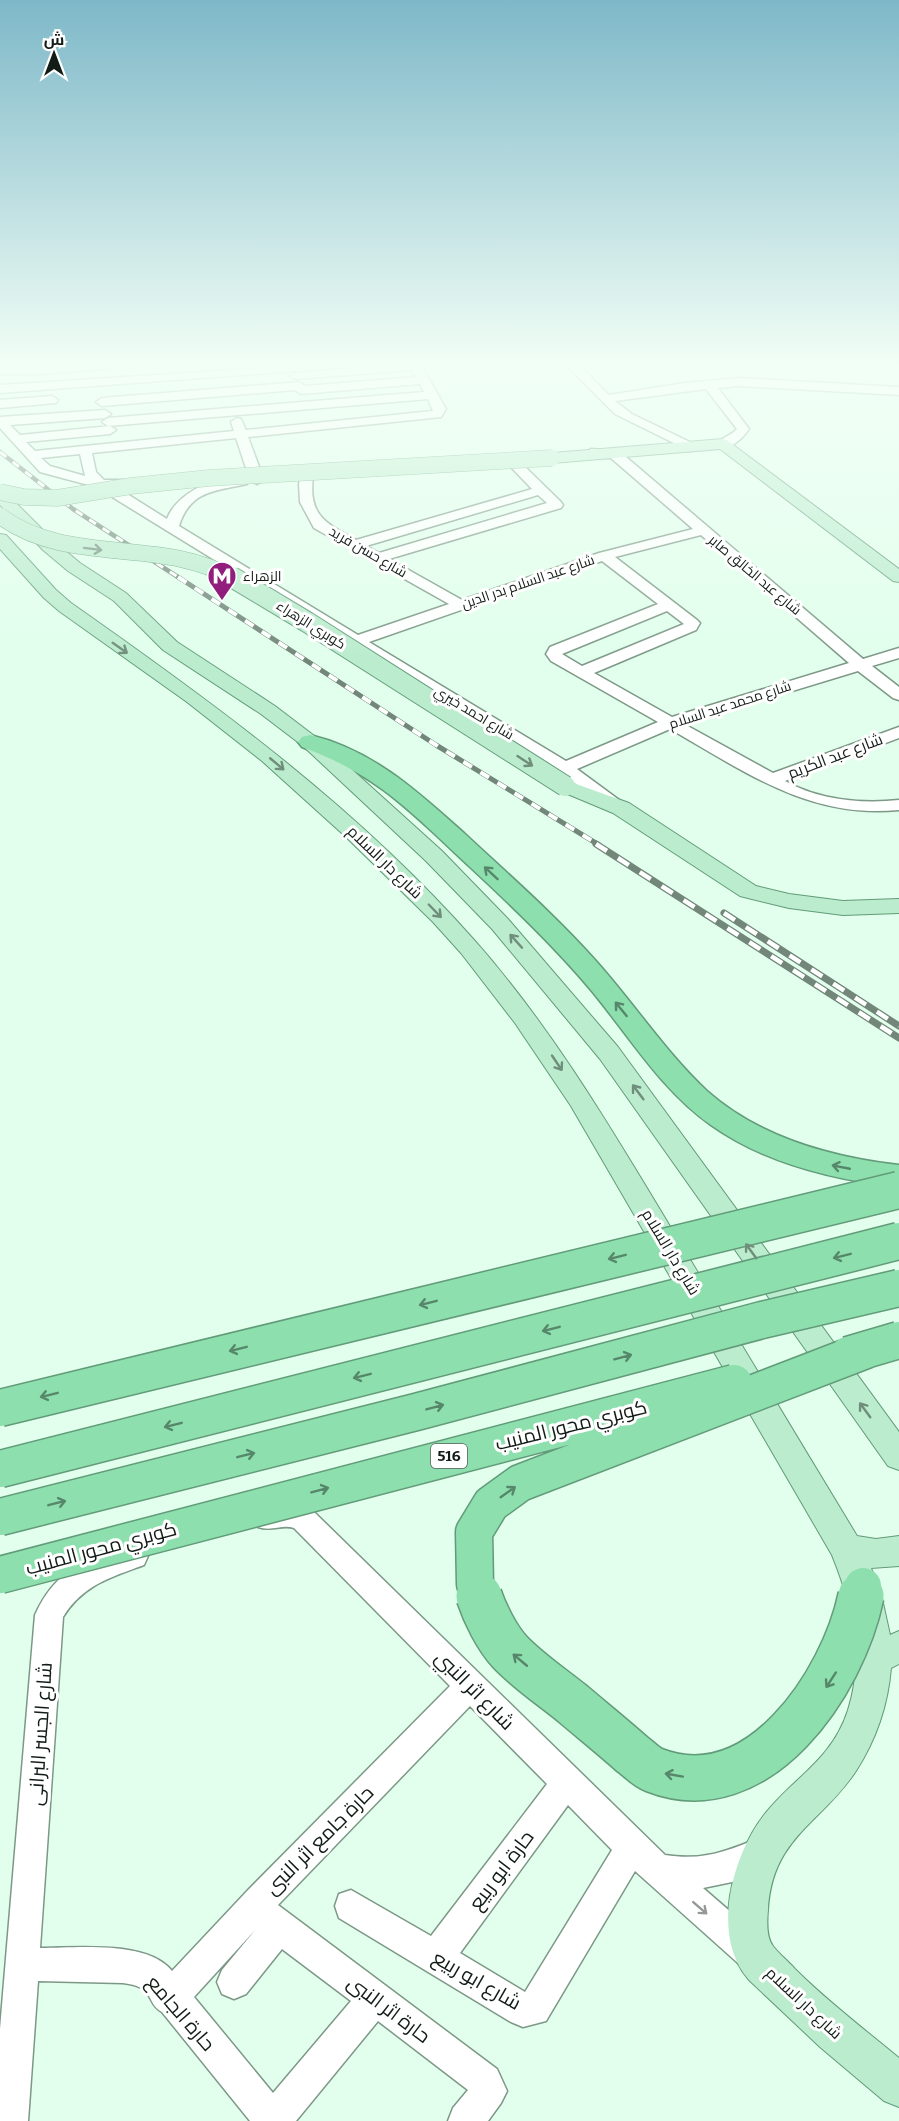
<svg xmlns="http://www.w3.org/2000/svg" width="899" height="2121" font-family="Bitter,Cairo,serif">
  <rect width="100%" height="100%" fill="#e1ffec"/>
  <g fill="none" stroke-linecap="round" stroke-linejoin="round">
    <g stroke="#7d9887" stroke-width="3">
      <path id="minor" d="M0,365L5,368L119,365L113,368L43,374H0Z
        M389,365H421L446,409L441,417L248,437L264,480L257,484L250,480L236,438L92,453L96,472L104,480H131L133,483L131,486L116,487L167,519C176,493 220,472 247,478L249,481L247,484C216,491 190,490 179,526L358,635L449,604L314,528L300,502L299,484L301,474L306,473L313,477C308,516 326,523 356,540L532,489L508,464L514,460L519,461L561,502L563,505L561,508L389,559L462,600L599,553L693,529L611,458L591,457L585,453L591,449L619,451L863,659L899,648V658L872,666L899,687V700L893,698L858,671L684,724L773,773L899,727V738L785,781C819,800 861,804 899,800V810C809,819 744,771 670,729L577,769L630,808L627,812H615L559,772L96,487L40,472L0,428V417L105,410L111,414L105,418L10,425L20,435L110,426L116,430L110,434L26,442L35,451L234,431L231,422L237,418L241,419L246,430L433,411L428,399L108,426L102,422L108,418L424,392L420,384L301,394L295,390L102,406L96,402L102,398L299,382L305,386L416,377L412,370L296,379L290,376L296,373ZM80,454L85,476L50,466L41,458ZM538,495L547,503L379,553L366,546ZM701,535L849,663L672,717L594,673L696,630L700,623L697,620L615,557ZM602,561L658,604L550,647L546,654L551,661L658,722L566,761L369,642ZM667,611L684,624L582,666L562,654Z
        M566,365H579L609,395L685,383L739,378L899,387V395L739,386L718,388L749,429C742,439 732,449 719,447L717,444C722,437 731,436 737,429L706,389L615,401L632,414L694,444L696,447L694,450L690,451L615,414Z
        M293,366L299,369L297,371L0,393V385Z
        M52,396L58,400L56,403L0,408V400Z
        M290,1503L314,1512L665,1855C704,1861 727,1851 762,1837L773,1842L778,1853L773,1864L737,1881L703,1888L763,1940L768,1952L763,1964L751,1969L739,1964L635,1871L546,2021L523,2027L511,2022L339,1918L335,1906L339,1894L351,1890L431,1936L547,1784L470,1706L278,1905L497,2069L507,2091L501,2103L488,2121H448L453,2108L468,2090L378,2021L296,2121H250L162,2012C145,2003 157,1987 123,1983L38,1981L28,2121H0V2029L35,1615C57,1566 87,1561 134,1544L144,1547L148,1556L144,1565C109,1578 83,1585 63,1617L40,1948C77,1948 147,1940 172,1971L249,1889L450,1686L294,1528C282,1524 272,1532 258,1527L254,1519L258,1511ZM568,1805L612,1850L525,1992L460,1953ZM256,1929L222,1970L217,1982L222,1994L234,1999L246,1994L282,1949L351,2001L273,2093L194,1997Z"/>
    </g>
    <g stroke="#629b79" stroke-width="2">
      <path id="major" d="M723,439L728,441L899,569V582L893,581L720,449L552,463L544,458L552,453Z
        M0,491L6,493L55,542L80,563L126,593L177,642L275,706L317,738L442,851L508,919L618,1047L899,1432V1470L888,1466L600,1059L492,929L426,861L303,746L261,714L163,650L114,601L68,571L43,550L0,505Z
        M0,534L6,535L56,590L71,603C215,704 358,808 475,941C551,1027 609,1125 668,1223C731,1327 794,1432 857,1536L876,1539L899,1536V1566L871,1568L881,1594L890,1635L899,1631V1664L891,1668C888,1705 876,1740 856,1771C821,1824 772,1837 768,1910C767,1921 766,1937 773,1946C779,1954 788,1961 795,1969C827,2001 864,2029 899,2058V2107L884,2101L820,2047L749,1980C710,1937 732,1856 764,1815C794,1777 832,1760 848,1710C865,1657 852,1604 832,1555L571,1106L515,1023L461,953L433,922L345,836L262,761L187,702L59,611L44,598L0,549Z
        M565,780L629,803L756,886L789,894L843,901L899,899V913L843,915L789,908L740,896L613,813L558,790L555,786L558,782Z"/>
    </g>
    <g stroke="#629b79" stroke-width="3">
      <path id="highway" d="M310,735C373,750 418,792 465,834C509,875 555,915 595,960C633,1002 666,1053 707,1091C760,1138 831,1157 899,1165V1187C834,1180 766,1164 711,1125C662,1091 629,1036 591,990C554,946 512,906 470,867C413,814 377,774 302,747L298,742L302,737Z"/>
    </g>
    <use href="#minor" fill="#fff" fill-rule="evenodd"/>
    <use href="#major" fill="#bbecce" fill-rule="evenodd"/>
    <use href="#highway" fill="#8ddfae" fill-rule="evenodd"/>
    <g stroke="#72867a" stroke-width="4.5">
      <path id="rail-far2" d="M0,452L73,509L181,579"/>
    </g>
    <g stroke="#72867a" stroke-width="5">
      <path id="rail-far1" d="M178,577L436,745L599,845"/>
    </g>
    <g stroke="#72867a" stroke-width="7">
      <path id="rail" d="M596,844L899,1038
        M724,913L899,1026"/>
    </g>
    <use href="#rail-far2" stroke="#fff" stroke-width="3" stroke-dasharray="8" stroke-linecap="butt"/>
    <use href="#rail-far1" stroke="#fff" stroke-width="4" stroke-dasharray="10" stroke-linecap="butt"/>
    <use href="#rail" stroke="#fff" stroke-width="4.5" stroke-dasharray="13" stroke-linecap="butt"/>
    <g stroke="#629b79" stroke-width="17" stroke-linecap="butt">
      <path id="major-bridge-far1" d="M0,492L24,497L57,498L131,486L209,478L552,458
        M0,516C68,567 163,536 234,579"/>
    </g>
    <g stroke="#629b79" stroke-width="22" stroke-linecap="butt">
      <path id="major-bridge" d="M232,577L307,622L565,786"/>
    </g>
    <g stroke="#629b79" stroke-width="39" stroke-linecap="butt">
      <path id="highway-bridge-far1" d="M848,1355L899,1340
        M0,1408L899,1190
        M0,1469L899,1241
        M0,1517L416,1412L762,1320L899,1288
        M0,1575L734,1383
        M480,1598L475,1584L474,1532L491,1504L520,1483L866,1350
        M861,1598L863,1586"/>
    </g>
    <g stroke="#629b79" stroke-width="48" stroke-linecap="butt">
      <path id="highway-bridge" d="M479,1596C485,1614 497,1638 510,1652C528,1671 552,1687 573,1704C593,1721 613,1737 632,1754C639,1759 646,1767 654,1770C758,1811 843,1683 861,1596"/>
    </g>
    <use href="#major-bridge-far1" stroke="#bbecce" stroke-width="16"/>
    <use href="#major-bridge" stroke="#bbecce" stroke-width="20"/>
    <use href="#highway-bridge-far1" stroke="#8ddfae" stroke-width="36"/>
    <use href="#highway-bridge" stroke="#8ddfae" stroke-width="45"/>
  </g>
  <defs><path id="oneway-shaft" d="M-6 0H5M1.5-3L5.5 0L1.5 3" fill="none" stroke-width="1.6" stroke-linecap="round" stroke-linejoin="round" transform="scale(1.5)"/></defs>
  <g stroke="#6f8e7b">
    <use href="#oneway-shaft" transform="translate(93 549) rotate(7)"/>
    <use href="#oneway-shaft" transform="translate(120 648) rotate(35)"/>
    <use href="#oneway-shaft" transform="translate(525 761) rotate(33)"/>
    <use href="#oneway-shaft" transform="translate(277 764) rotate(40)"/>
    <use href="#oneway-shaft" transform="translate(435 911) rotate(46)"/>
    <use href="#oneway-shaft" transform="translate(516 941) rotate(-132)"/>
    <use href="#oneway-shaft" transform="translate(557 1063) rotate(56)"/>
    <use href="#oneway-shaft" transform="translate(638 1092) rotate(-127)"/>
    <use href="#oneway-shaft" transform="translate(751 1251) rotate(-126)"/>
    <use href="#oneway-shaft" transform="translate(865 1410) rotate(-126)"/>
  </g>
  <g stroke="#56876a">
    <use href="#oneway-shaft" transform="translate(491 873) rotate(-137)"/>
    <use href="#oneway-shaft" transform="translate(621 1009) rotate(-129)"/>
    <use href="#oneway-shaft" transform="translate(841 1167) rotate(-169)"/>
    <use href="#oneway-shaft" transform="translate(842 1256) rotate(166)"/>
    <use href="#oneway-shaft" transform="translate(617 1257) rotate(166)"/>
    <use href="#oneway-shaft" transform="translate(428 1303) rotate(166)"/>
    <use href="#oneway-shaft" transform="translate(551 1329) rotate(166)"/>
    <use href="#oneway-shaft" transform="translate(238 1349) rotate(166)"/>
    <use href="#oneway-shaft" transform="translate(623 1357) rotate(-15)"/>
    <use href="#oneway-shaft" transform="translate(362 1376) rotate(166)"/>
    <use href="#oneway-shaft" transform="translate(49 1395) rotate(166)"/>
    <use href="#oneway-shaft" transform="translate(435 1407) rotate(-15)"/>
    <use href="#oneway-shaft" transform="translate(173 1425) rotate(166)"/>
    <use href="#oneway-shaft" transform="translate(246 1455) rotate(-14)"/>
    <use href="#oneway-shaft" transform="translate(320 1490) rotate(-15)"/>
    <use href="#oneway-shaft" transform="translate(508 1492) rotate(-35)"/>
    <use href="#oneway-shaft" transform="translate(57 1503) rotate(-14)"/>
    <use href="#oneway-shaft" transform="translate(520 1660) rotate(-140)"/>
    <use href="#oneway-shaft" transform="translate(831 1680) rotate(123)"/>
    <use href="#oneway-shaft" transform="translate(674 1775) rotate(-170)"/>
  </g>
  <use stroke="#949996" href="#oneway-shaft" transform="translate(700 1908) rotate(41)"/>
  <linearGradient id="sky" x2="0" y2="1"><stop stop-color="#7eb8c8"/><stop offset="0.55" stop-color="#f2fff6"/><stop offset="1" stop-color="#f2fff6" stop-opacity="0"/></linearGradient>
  <rect width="899" height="662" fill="url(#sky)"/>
  <defs>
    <g id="metro-pin" transform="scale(1.5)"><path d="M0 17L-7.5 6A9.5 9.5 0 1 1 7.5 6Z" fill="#911d7c" stroke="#fff"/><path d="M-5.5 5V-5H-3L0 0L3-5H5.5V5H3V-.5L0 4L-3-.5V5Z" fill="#fff"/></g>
  </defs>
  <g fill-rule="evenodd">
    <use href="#metro-pin" x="222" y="576"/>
  </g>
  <g text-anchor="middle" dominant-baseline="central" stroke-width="6" stroke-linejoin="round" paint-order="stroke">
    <g font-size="14" fill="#121c16" stroke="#fff">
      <text transform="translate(368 552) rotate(30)">شارع حسن فريد</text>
      <text transform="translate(755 575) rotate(40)">شارع عبد الخالق صابر</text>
      <text transform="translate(528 582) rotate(-19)">شارع عبد السلام بدر الدين</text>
      <text transform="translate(311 625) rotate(32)">كوبري الزهراء</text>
      <text transform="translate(730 705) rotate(-18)">شارع محمد عبد السلام</text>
      <text transform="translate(474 713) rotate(31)">شارع احمد خيري</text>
    </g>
    <g font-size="14" fill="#121c16" stroke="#fff" text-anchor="start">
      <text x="243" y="576">الزهراء</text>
    </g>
    <rect fill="#fff" stroke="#59605c" stroke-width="1.5" x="431" y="1444" width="36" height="24" rx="4.5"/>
    <g font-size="15" font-weight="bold" fill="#121c16">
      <text x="449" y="1456">516</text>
    </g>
    <g font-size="16" fill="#121c16" stroke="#fff">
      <text transform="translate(835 756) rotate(-21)">شارع عبد الكريم</text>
      <text transform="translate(385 862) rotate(44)">شارع دار السلام</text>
      <text transform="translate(671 1252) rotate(59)">شارع دار السلام</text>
      <text transform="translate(804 2003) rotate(43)">شارع دار السلام</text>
    </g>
    <g font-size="20" fill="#121c16" stroke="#fff">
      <text transform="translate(571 1425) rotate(-14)">كوبري محور المنيب</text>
      <text transform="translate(101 1548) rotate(-15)">كوبري محور المنيب</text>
      <text transform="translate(475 1690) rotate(45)">شارع اثر النبي</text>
      <text transform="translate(40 1734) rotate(-86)">شارع الجسر البرانى</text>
      <text transform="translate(319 1840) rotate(-45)">حارة جامع اثر النبى</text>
      <text transform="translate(501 1870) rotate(-53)">حارة ابو ربيع</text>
      <text transform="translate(477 1980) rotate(30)">شارع ابو ربيع</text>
      <text transform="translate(389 2009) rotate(37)">حارة اثر النبى</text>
      <text transform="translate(181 2013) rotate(49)">حارة الجامع</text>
    </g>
  </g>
  <g transform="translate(54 54)" stroke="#ffffff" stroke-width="4.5" paint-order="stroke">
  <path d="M0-4.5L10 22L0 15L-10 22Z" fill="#121c16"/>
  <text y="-9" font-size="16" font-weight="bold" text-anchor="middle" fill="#121c16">ش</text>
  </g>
</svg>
